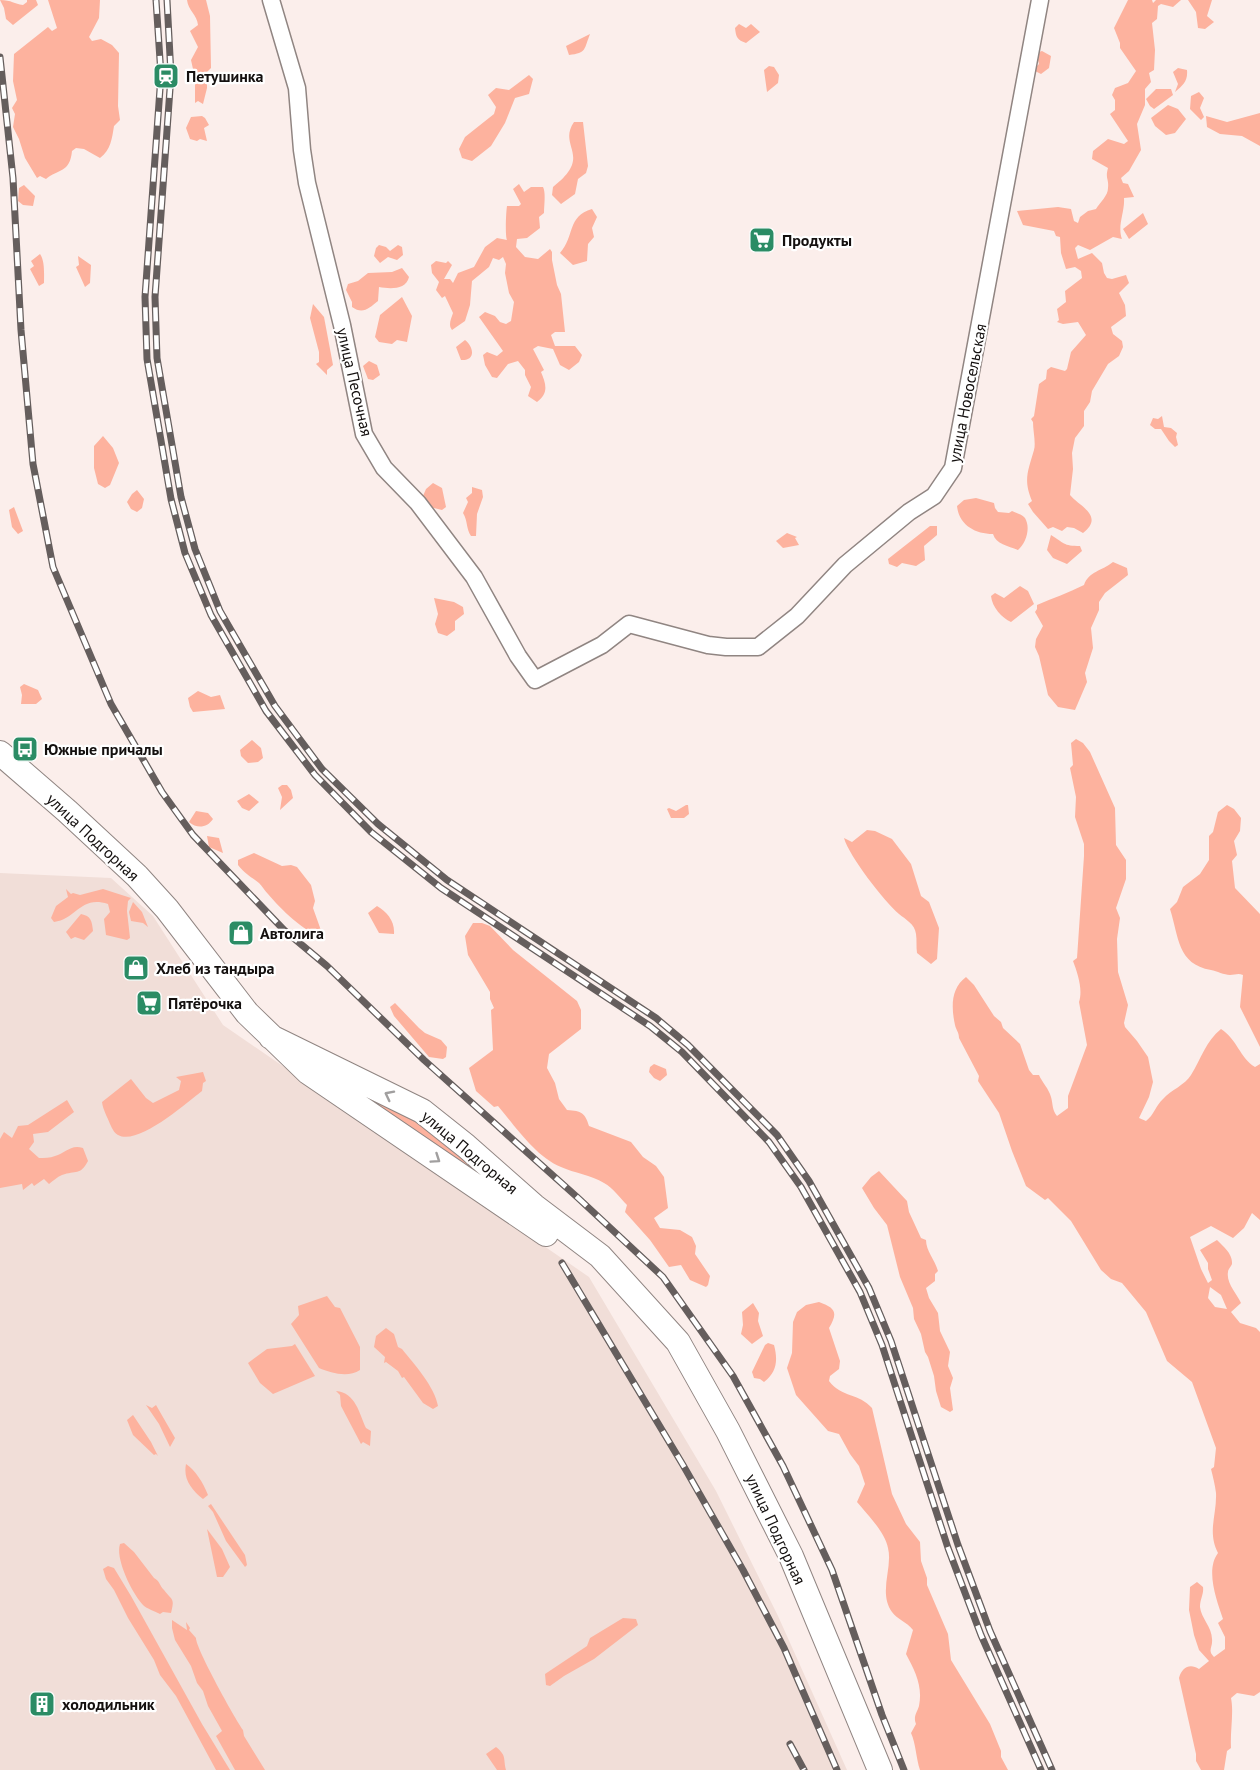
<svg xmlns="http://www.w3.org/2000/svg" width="1260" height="1770" font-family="'PT Sans',sans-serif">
  <rect width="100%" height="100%" fill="#fbeeeb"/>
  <path fill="#f1ded8" d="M0,873L111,878L153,916L223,1025L589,1277L716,1491L778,1616L847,1770H0Z"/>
  <path fill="#fdb29e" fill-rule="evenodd" d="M0,0C12,0 14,4 23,5L27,2V0H36L38,5L13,25L6,19L4,8Z
    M48,0H100L99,18L89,37L92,41L101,39L112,45L119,53L118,106L120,120L114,126C112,138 111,150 100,158L84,149L76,148L72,151C70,173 58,169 46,179L40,176L37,178L25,158L19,139L13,127L15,114L12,108L17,100L13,81L14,54L48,27L52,31L57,28Z
    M187,0H206L210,16L211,68L207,72V88L203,104L198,101L195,103V78L191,60L198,47L190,31L198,25C197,15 188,10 187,0Z
    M1128,0H1152L1153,3L1156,0H1181L1173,7L1161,4L1158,6L1157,19L1152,23L1155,50L1154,70L1149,73L1151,82L1145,89V105L1137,124L1141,150L1129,171L1121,178L1123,183L1128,184L1134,197L1124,198C1125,212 1117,226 1122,239L1113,237L1090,250L1078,245L1075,248L1078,259L1092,253L1102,263L1104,273L1107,278L1112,279L1126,275L1129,283L1119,293L1125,305L1126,316L1111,327L1113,334L1122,341L1123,347L1119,356L1108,364L1092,391L1090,402L1084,411V426L1075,438L1072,453L1073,469L1070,495C1079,506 1105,516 1083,533L1074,528L1067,527L1062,531L1053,527L1048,529L1033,512L1028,504L1032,501C1023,480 1028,471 1034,450C1036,443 1033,431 1033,422L1031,419L1034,416L1039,384L1046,379L1047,370L1051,367L1065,371L1067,369L1071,352L1086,335L1078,322L1063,324L1057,322L1059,320L1057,309L1066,302L1065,291L1082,278L1081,271L1075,267L1066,269L1061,253L1060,237L1056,236L1054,231L1023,225L1017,211L1058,207L1071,209L1074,221L1078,223L1080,217L1088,211L1096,209C1100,202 1108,196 1108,188C1109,178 1105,179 1108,168L1092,159L1093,151L1108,139L1124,144L1128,141L1110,114L1115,110V100L1112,95L1115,88L1128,83L1136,71L1120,48V43L1114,28Z
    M1188,0H1212L1207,16L1214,22L1205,29L1198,28L1196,12Z
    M739,24L746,28L751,24L760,32L746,43C737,40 736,37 735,28Z
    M590,34C584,49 587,53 569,55L566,46Z
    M1042,51L1051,56L1049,68L1041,74L1033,70L1039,64L1036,53Z
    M769,66L774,67L779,75L778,83L767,92L764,70Z
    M1178,68L1187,70C1188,81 1183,85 1175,92L1178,84L1173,72Z
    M529,75L533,79L529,94L515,98L505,123L491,146L472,161L462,158L459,149L465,137L494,114L496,107L488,95L496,88L509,90Z
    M1156,89H1171L1173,95L1154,109L1150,106L1146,99Z
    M1199,92L1204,98L1200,108L1204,117L1201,120L1190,109L1191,96Z
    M1168,105L1178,109L1186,119L1175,133L1166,135L1155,126L1151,118Z
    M1260,113V146L1242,136L1220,134L1207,127L1206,116L1227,122Z
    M202,116L205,118L209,125L204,128L207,141L200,139L197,141L190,139L186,128L191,117Z
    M574,122H583L588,166L586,173L578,179L575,194L561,204L552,195L553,187C594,155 557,147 574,122Z
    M519,184L524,192L531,187H543C546,193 544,205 544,213L539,217L540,228L527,238L517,239L516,247L525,257L538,259L550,249L552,252V260L557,285L561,294L565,332H555L551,335L555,346H575L582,355L579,362L569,370L560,365L553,349L538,346L533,349L544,370L541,372C546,384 549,393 537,402L528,396L531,387L525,375V370L518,361L508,364L497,378L492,377L485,365L483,355L487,352L497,356L503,351L479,317L485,312L495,316L500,322L506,324L511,321L514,302L509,293L505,273L506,264L503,257L499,260L493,258L489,267L472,281L470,305L465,321L452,330C448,325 451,319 453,313L445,296L442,298L436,290L439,282L432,273L431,265L436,261L446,263L448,261L452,265L444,279H450L453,283L458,273L474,267L485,247L497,238L507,240C505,236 506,212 507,206H519L521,204L513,189Z
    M24,185L35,196L33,206L23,205L18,201L19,188Z
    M592,209L597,217L592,228L594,237L588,244L587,261L573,265L560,253C575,236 567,216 592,209Z
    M1143,213L1148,224L1129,239L1123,229Z
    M379,245L386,247L390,251L398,245L402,247L403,255L397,260L388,257L380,263L374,256L376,248Z
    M40,254C45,261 44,274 44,283L39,286L30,269L34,266L31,261Z
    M78,256L91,265L90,283L85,287L76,267L79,265Z
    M402,268L409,277C406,290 390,289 379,287L378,301C369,308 363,315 352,307V302L346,290L348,284L358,281L368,273L392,272Z
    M402,297L412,316L407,342L397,340L392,344L379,342L375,337L380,315Z
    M313,304L324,317L333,365L327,370V375L316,364L319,362V352L310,318Z
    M465,340C474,347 476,361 461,360L456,347Z
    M369,361L377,365L380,375L373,380L368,379L363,366Z
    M1162,416L1164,427L1171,428L1177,433L1176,437L1178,445L1175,447L1169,441L1161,429H1155L1150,425L1153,418L1158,419Z
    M103,436L113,448L119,463L110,485L105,488L98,484L94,468V446Z
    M433,483L442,488L446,507L442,510L430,507L423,496L426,489Z
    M472,487L482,490L483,497L477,514L476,536H471C466,529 468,521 463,513L468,502L466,498L472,493Z
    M137,490L144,499L142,508L137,512L131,509L127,502L132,494Z
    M976,498L994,503L995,508L998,512L1009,513L1012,511C1016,513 1022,514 1025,518C1031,528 1026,543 1018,550C1008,546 996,544 993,534C975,534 959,525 957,506L964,500Z
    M14,507L23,531L18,534L12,527L9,510Z
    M930,526H937V535L924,546L925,560L916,566L902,563L897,567L889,564L888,559Z
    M787,533L797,537L795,538L799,545L783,548L776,541Z
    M1051,535C1064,543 1063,546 1080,546L1082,551L1067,564L1053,558L1047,550Z
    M1113,562L1127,568L1128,575L1105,593L1099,602V610L1091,628L1093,648L1085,673L1087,682L1075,710L1058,707L1048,695L1039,656L1035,647L1036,639L1043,626L1035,612L1037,609V605C1053,598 1068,593 1084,585C1089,571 1102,571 1113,562Z
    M1020,586L1028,591L1034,604L1011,622C1002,618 992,607 991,596L995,593L1004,598Z
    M434,598L454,602L463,607L464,614L455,621V630L447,636L438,633L435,624L438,614Z
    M24,684L38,690L42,699L36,704H21L22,695L20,687Z
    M198,691L211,697L220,695L225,709L193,712L190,707L188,698Z
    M1076,739L1083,743L1090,752L1115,808L1116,845L1126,860V879L1116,908L1120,918L1117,939L1118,972L1128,1005L1124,1023L1125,1027L1137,1041L1148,1057L1153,1082L1149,1097L1139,1118L1146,1121C1154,1115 1156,1105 1163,1099C1171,1090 1185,1085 1191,1075C1201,1059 1206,1041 1221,1029C1237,1039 1240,1058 1255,1067L1260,1064V1220L1252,1213L1244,1228L1233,1238L1211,1226L1190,1237L1201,1269L1208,1283L1212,1280L1208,1269V1263L1200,1250L1217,1240C1223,1246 1233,1254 1232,1264C1231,1267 1228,1269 1228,1272C1226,1283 1237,1294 1241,1303L1231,1312L1240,1323L1256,1328L1260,1332V1692L1254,1696L1237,1693L1231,1698C1234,1713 1230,1731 1231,1748L1227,1751L1224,1770H1201L1196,1761V1754L1179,1678C1182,1667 1190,1663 1199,1669L1209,1661L1199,1650L1194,1635L1189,1610L1190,1587L1197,1582L1203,1587C1204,1594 1200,1599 1200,1607C1201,1618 1212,1627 1212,1639C1213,1648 1207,1650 1214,1657L1225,1649V1637L1218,1623L1223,1619C1217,1601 1205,1570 1218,1553C1207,1531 1217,1515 1216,1493C1215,1485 1213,1477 1211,1469L1214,1467L1216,1448L1192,1382L1167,1361L1146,1312L1122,1283L1111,1279L1101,1270L1071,1221L1048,1198L1045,1200L1026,1186L1012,1151L999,1113L978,1081L979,1076L959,1038C959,1032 956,1030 955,1025C951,1007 951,988 966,977L974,985L994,1016L1001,1022L1003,1028L1020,1044L1029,1070L1033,1075H1039C1042,1082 1049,1089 1051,1097C1053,1104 1052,1110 1057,1116L1068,1108V1096L1087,1045L1079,1002C1083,990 1078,974 1073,961L1077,958L1084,856V844L1075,817L1076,797L1070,768L1073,765L1071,743ZM1210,1287L1221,1295L1227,1309L1215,1307L1208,1298Z
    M252,740L261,748L263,758L258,762L248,763L241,756L240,750Z
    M282,785H287L291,790L293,798L280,810L282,797L278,788Z
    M249,794L259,802L249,811L242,808L237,801Z
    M686,805H688L689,814L684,818H671L667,809L669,808L676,811Z
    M1227,805L1234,809L1241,818L1240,831L1234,841L1237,855L1232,861L1235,888L1260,914V1047L1240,1007L1243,975C1238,973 1235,975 1230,975C1224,975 1217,971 1211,970C1177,964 1179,937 1170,909L1177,902L1183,887L1200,874L1209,860V836L1213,832L1218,812Z
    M196,811L208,813L213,819C207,828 197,829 189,822Z
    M867,830L875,831L892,839L911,864L921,896L929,902L939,928L937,959L931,964L917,953C916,947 917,940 916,934C915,924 905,919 899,914C884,901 849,856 844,838L852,842Z
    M207,836L219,838L223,853L209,847Z
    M254,853L282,866L291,865L297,867L311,885L315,901L313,908L323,936C305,934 280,908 268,894C265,891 262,886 259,883C250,876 245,874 238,865V860Z
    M66,889L71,894L73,893L80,895L103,889L131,898L128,901L127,911L130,938L127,940L106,935L104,919L110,912L108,904C80,895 77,919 54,922L51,918L56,906L68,897Z
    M133,902L142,912L148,927L143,923L131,921L129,912Z
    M377,906C387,912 395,921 394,934L379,933L368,913Z
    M81,914C91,916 92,921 93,931L84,940L75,937L71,939L66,932Z
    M473,923H482L490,926L513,950L577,1001L581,1010V1029L549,1054L547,1068L555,1083L559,1099L567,1110C582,1111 585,1113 589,1126L631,1142L643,1157L656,1166L664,1177L668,1208L654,1218L660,1228L680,1230L692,1237L696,1246L695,1254L710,1276L708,1285L706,1287L690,1280L681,1265L669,1267L650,1240L625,1212L627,1205C620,1198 613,1188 604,1183C591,1175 574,1173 561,1167C535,1156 516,1127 498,1106L494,1107L476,1091L469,1068L493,1050L491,1010L494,1008L490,999V992L468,955L465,936Z
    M395,1003L419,1028L425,1033L441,1040L447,1047L446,1057L443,1059L429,1057L394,1016L390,1007Z
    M310,1063L427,1124L509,1198Z
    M654,1064L666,1069L667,1075L660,1081L654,1078L649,1072L650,1067Z
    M203,1072L206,1081L203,1083L202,1091C185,1104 138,1146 118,1135C114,1133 112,1128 110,1124C107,1116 103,1110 102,1102L131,1079L146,1098L153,1103L179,1090L181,1081L176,1077Z
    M67,1100L74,1112L48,1132L33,1134L34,1142L29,1149L39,1158C44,1158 50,1158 55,1156C65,1154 70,1144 83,1148L88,1161C80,1176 76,1170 62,1175C57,1177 53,1181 49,1184L44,1179L34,1186L32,1183L23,1190L22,1184L0,1188V1139L4,1132L12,1138L18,1126L28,1125Z
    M879,1171L907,1201L909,1212L921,1238L926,1240C926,1251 935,1260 938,1271L935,1274V1281L926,1288L929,1298L938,1313L940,1331L950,1352L948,1366L953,1378L950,1388L953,1410L950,1412L941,1407L936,1391L934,1376L928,1357L925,1352L921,1334L914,1319L913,1308L900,1277L887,1225L874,1208L862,1188L871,1177Z
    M327,1296L335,1307L340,1308L360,1347V1370C348,1378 331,1373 319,1368L291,1324L299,1315L298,1306Z
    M819,1302C836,1308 838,1313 829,1328L840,1361L839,1369L830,1376L829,1381C842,1398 859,1393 872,1408L892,1494L906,1524L920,1542L921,1561L927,1578V1585L948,1634L951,1660L990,1724L1001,1751V1757L1008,1770H920C916,1758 916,1744 911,1733L916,1724C913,1716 917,1713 919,1706C923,1686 915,1671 906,1654L913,1630C907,1622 897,1619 892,1612C878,1592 893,1568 888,1548C885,1532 867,1514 857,1502L865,1484L859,1466L850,1454L839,1434L828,1431L796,1395L787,1368L792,1353L793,1322L797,1312L806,1305Z
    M753,1303L759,1313L758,1321L763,1336L752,1344L741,1334L743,1325L742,1312Z
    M386,1328L394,1334L398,1347L402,1349C414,1364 435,1387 438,1406L433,1409L423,1403L404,1377L402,1378L398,1371L386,1362L384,1363L385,1357L374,1347L376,1336Z
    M768,1343L774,1345C778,1360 777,1372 764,1382L760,1379L754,1378L752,1372L765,1345Z
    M295,1344L315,1376L273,1394L260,1383L248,1363L267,1349L292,1346Z
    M336,1391C356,1393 359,1413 366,1428L371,1431L370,1446L363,1442L361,1444L341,1406L340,1395Z
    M146,1405L152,1408L156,1405L175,1438L170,1447L159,1424Z
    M133,1415L151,1442L158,1456L156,1454L154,1455L133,1435L127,1420Z
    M186,1464C195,1470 203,1482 208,1495L203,1499C191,1489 183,1479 186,1464Z
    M211,1504L245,1555L247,1565L245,1567L226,1541L213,1512L208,1506Z
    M207,1529L222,1549L230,1567L223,1577H217Z
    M124,1543L134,1552L154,1578C160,1581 159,1585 164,1590C172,1601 175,1597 171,1613L163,1612L160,1614C155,1611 147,1609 143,1605C132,1593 115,1559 120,1544Z
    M108,1566L114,1568L131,1596L202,1724L230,1770H216L176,1696L160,1675L154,1660L128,1618L114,1590L106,1579L103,1569Z
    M623,1618L636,1619L638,1625L594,1659L564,1676L550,1686L546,1685L545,1674L587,1646L590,1638Z
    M172,1620L187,1630L186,1622L190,1628L189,1630L196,1638C195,1647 235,1719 243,1730L244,1736L265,1770H235L216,1736L222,1731L208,1706L203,1691L197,1683L191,1666L175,1640L172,1628Z
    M496,1747C507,1756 503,1758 506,1770H497L486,1754Z"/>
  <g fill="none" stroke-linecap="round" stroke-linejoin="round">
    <g stroke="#908582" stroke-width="19">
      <path id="street" d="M271,0L297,88L302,150L307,183L342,325L364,434L384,468L418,503L474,577L518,656L535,680L602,645L629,624L708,645L726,647H758L797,616L845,565L909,512L934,496L953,468L1040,0"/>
    </g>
    <g stroke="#908582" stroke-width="26">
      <path id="secondary" d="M0,753L67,811L137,876L167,909L247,1013L308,1072L546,1234
        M271,1037L422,1111L466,1146L534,1206L600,1256L678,1342L728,1431L791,1556L880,1770"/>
    </g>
    <use href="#street" stroke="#fff" stroke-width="16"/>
    <use href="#secondary" stroke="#fff" stroke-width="24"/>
    <g stroke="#655e5d" stroke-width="7">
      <path id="rail" d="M156,0L161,75L145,297L147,359L171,499L185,553L211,615L266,711L315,775L371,832L441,888L650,1026L682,1052L769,1142L801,1187L860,1292L882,1345L948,1548L981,1635L1041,1770
        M167,0L171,75L155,297L157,358L181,497L195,549L220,611L275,706L322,769L378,824L447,880L656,1018L688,1045L777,1135L809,1181L869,1288L891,1341L958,1545L990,1631L1052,1770
        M0,57L13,178L21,330L33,464L53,567L111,704L162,792L193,835L284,930L327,966L424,1060L577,1197L663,1277L733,1376L783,1466L832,1570L882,1715L904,1770
        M562,1263L683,1465L743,1570L784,1648L837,1770
        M790,1744L804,1770"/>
    </g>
    <use href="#rail" stroke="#fff" stroke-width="4.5" stroke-dasharray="14" stroke-linecap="butt"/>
  </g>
  <defs><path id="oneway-chevron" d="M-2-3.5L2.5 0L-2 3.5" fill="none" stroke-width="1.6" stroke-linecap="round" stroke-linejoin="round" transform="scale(1.5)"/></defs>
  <g stroke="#a19f9f">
    <use href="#oneway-chevron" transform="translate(389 1095) rotate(-153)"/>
    <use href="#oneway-chevron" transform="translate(436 1159) rotate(34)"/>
  </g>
  <defs>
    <g id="station-square" transform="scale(1.35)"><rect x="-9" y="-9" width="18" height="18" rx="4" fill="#2b8c65" stroke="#fff"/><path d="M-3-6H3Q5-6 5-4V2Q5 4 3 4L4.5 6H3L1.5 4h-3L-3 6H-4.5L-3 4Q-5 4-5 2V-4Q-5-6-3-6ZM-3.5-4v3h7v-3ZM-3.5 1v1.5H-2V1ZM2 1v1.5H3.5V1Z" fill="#fff"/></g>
    <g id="supermarket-square" transform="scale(1.35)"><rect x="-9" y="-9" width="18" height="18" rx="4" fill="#2b8c65" stroke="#fff"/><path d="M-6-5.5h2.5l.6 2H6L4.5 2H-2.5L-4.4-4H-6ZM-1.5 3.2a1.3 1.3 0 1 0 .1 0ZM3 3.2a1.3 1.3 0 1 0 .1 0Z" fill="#fff"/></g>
    <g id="bus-square" transform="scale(1.35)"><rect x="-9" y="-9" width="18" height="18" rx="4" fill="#2b8c65" stroke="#fff"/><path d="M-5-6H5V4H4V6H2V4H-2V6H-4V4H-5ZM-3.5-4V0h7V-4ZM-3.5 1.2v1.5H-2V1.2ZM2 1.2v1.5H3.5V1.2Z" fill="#fff"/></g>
    <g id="shop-square" transform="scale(1.35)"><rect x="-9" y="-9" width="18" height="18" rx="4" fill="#2b8c65" stroke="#fff"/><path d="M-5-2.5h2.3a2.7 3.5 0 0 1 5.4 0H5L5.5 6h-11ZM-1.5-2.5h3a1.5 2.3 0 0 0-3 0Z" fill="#fff"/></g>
    <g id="building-square" transform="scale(1.35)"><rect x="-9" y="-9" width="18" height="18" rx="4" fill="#2b8c65" stroke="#fff"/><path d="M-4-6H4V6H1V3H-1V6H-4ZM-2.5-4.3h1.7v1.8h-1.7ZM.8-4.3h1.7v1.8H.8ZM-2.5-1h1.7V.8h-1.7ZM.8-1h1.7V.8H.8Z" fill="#fff"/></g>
  </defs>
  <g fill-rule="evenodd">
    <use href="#station-square" x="166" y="76"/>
    <use href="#supermarket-square" x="762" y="240"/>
    <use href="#bus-square" x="25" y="749"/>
    <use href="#shop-square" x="241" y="933"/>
    <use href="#shop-square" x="136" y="968"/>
    <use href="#supermarket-square" x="149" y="1003"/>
    <use href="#building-square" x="42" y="1704"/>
  </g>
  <g text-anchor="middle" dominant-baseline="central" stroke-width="4.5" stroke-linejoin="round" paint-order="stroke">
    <g font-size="16" font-weight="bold" fill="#14100f" stroke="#fff" text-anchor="start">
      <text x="186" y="76">Петушинка</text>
      <text x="782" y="240">Продукты</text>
      <text x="44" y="749">Южные причалы</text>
      <text x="260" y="933">Автолига</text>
      <text x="156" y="968">Хлеб из тандыра</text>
      <text x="168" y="1003">Пятёрочка</text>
      <text x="62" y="1704">холодильник</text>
    </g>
    <g font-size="16" fill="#14100f" stroke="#fff">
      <text transform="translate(355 382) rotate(77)">улица Песочная</text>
      <text transform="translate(967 393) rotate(-79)">улица Новосельская</text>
      <text transform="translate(93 837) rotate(43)">улица Подгорная</text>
      <text transform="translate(470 1152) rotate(40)">улица Подгорная</text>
      <text transform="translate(776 1529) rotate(65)">улица Подгорная</text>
    </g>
  </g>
</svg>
